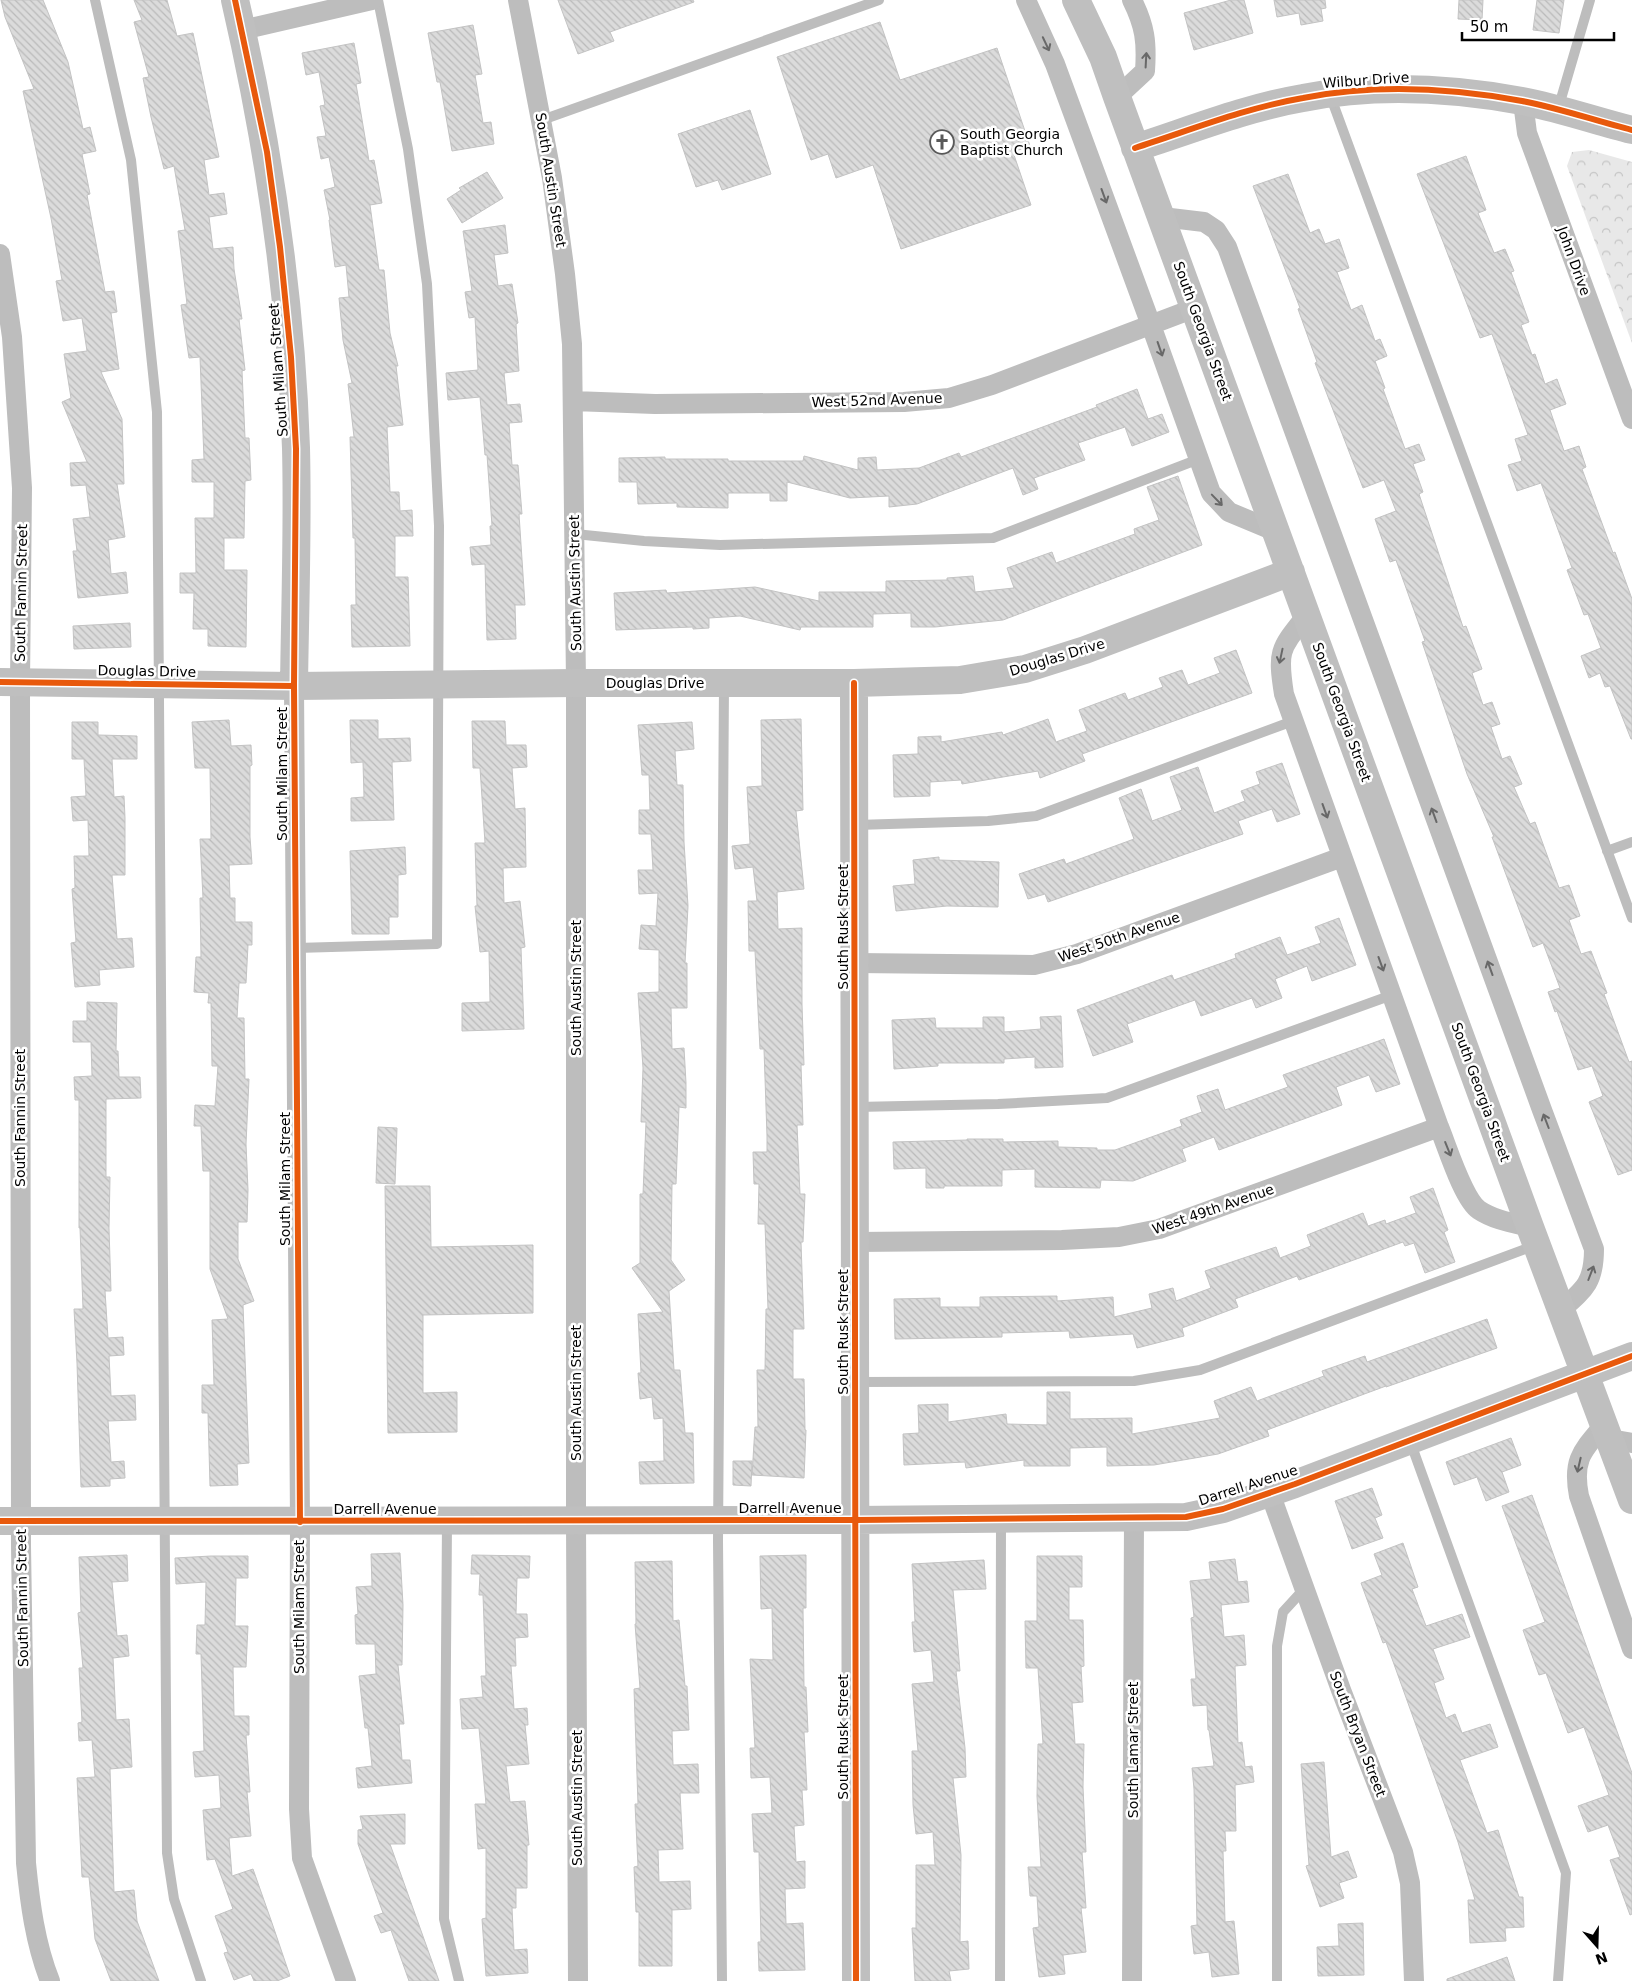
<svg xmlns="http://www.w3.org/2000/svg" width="1632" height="1981" font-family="'DejaVu Sans',sans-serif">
  <defs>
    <pattern id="forest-crowns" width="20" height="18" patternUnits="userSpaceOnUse" patternTransform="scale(1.25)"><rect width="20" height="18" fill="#e8e8e8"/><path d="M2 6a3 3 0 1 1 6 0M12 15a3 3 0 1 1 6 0" fill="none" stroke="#c5c5c5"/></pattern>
    <pattern id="building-back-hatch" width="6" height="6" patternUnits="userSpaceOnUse" patternTransform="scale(1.25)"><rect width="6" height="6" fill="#dbdbdb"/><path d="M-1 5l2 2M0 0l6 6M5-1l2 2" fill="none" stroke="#bababa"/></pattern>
  </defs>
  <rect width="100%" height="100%" fill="#fff"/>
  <path fill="url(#forest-crowns)" d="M1589,150L1632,162V343L1567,166L1572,152Z"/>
  <path fill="url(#building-back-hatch)" stroke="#c3c3c3" d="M1,0H43L68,62L83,129L90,127L96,151L82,154L90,194L87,195L105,292L114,291L117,312L111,313L119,369L101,372L122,419L124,484H117L125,537L108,540L111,574L126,572L128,593L78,598L73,551H77L73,519L90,517L86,485L71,486L70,463L87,462L62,402L71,398L64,354L87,351L82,318L63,321L56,281L62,280L51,218L23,91L34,89L5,17Z
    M134,0H167L177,36L193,33L219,157L204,160L209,195L224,193L227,214L209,217L213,249L233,247L234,269L242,319H239L245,370L242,371L245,438H249L251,480L245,481L244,538H224V570H247L246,647L208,646V629H193L194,593H180V573H196L195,518H214V482H192V460L204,459L200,357L189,358L181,305L187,304L178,231L185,230L174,166L164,169L151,117L143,78L149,77L134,22L142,20Z
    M558,0H693L694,2L610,32L614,41L578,54Z
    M1231,0H1244L1253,33L1194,50L1184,13Z
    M1274,0H1325L1326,8L1321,9L1323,21L1301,25L1299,13L1277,17Z
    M1459,0H1483L1482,20L1458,19Z
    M1537,0H1564L1559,33L1533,30Z
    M880,22L900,80L997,48L1030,146L1013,152L1031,205L901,249L873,165L836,178L828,154L811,160L777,57Z
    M473,25L482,74L475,75L483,123L491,122L494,144L452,151L440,82H437L428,33Z
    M354,43L361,83L356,84L369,161L374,160L382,203L370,205L379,270H384L390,333L398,366H396L403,425L387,427L390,492H399L400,511L412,510L413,536H395V577H408L410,646L352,647L351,605H356L355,538H353L350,437H354L348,384L352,383L343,340L339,298L349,297L346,265L335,267L329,220H330L324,190L335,187L329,157L321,159L317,137L326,136L320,106L325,105L319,72L306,75L302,53Z
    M750,110L771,174L722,190L718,180L696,187L678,134Z
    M1466,156L1486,210L1478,213L1494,253L1505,249L1514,271L1511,272L1529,322L1521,325L1532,355L1535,354L1545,384L1557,379L1566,404L1550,410L1564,451L1579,446L1586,467L1582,469L1613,553L1615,552L1632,599V739H1631L1610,686L1605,687L1600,673L1589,678L1581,656L1601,648L1588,614L1584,615L1567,570L1572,568L1541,483L1517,491L1508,465L1522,461L1515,439L1528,435L1492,334L1480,338L1417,174Z
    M487,172L503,198L462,223L447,199L461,190L459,188Z
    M1288,174L1310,233L1319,229L1325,244L1339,239L1349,268L1337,272L1351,310L1362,305L1375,341L1380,339L1387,356L1375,361L1385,388L1383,389L1405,449L1419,444L1425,460L1413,464L1423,492L1419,494L1463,627L1466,626L1482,669L1472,673L1483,705L1492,702L1500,724L1491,727L1502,759L1510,756L1522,784L1514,787L1530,824L1535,822L1559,888L1569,885L1580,916L1569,920L1581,954L1591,951L1607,993L1604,994L1629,1062L1632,1061V1170L1618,1175L1589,1102L1603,1096L1592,1066L1578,1070L1557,1011L1555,1012L1548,992L1560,988L1543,943L1533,947L1492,837H1494L1467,774L1422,642L1425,641L1396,560L1390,562L1375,519L1396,511L1384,480L1363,488L1315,363L1317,362L1298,309L1300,308L1253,186Z
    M505,225L508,253L494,255L498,286L512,284L518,323L516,324L519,371L504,373L507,405L520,404L522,422L509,423L512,465H518L522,514H519L525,605H515L516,639L487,640L485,564L472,565L470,547L491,545L490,526H492L487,455H485L480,397L448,400L446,373L478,370L475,317L469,318L465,292L472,291L463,231Z
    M1137,389L1148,419L1162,414L1169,432L1132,446L1125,427L1078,443L1085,460L1034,478L1038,489L1023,495L1013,468L917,504L889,507V496L850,498L787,482V501H770V493H728V508L677,507V503L638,504L637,482H619V458L665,457V459H728V461H803L804,456L858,470V458L876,457L877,470L919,468L959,453L961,457L1097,407L1096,405Z
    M1178,476L1202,545L1003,620L935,627H911V613L873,614V627H801L800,630L740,616L709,618V628L693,629V627L616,630L614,593L666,590L667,593L755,587L819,601V592H886V581L947,580V578L973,576L975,592L1014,588L1007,568L1052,552L1056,563L1135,534L1134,529L1159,520L1147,487Z
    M130,623L131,647L74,649L73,626Z
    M1236,650L1252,693L1082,754L1085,761L1040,778L1038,771L962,784L961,780L930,782V796L894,797L893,755L918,754V737L941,736V742L1002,732L1003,735L1048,719L1056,742L1087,731L1079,710L1125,693L1128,700L1163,687L1159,678L1182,670L1188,685L1220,673L1214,658Z
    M801,719L803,810L796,811L804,889L777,892L778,929L802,928V1004L804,1065H801L803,1125H797L800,1194H805L803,1242H801L804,1329H793V1379H804L805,1430H806L804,1478L752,1475L755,1427H758L757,1370H765L766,1309H768L765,1224H758L759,1184H754L753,1152H767V1136L764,1049H760L755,951H749L748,901H757L753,867L735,869L732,846L750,844L747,787L762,786L761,720Z
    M229,720L231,746L251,745L252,765L250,766V837L252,864L229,865L230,898H235V922H252V945H248L246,983H239L237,1018H244L245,1079H249L246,1144L248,1190L247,1222H238V1259L254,1301L243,1305L249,1463L237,1464L238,1485L210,1486L208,1413H202V1385H214L212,1320L228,1319L210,1269V1171H203L201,1126H194L195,1105L215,1106L218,1066H212L211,1003H208L209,993L194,992L196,957H201L200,898H203L200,839H211L210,768H195L192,722Z
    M350,720H378V739L410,738L411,761L392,762L394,820L351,821V798L364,797L363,762L351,763Z
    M472,721H505L506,745H526L527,767L512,768L515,809L525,808L526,867L503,868L504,903L520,901L525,947L521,948L524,1029L462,1031V1003L490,1002L489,951L480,952L475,906H477L475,843H485L480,768H473Z
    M72,722H98V735L137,736V759H112L114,797L124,796L125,818V875H112L117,939L132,938L134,967L99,970L100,985L75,987L71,943L76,942L72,889L75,888L74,856H89L88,820L73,821L71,797L86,796L84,759H72Z
    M692,722L694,749L675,751L677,785H683L684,842L688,906L685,963H687V1008H671L672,1049L684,1048L686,1083V1108L679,1107L676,1184H672L671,1260L685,1280L669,1291L674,1370H680L685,1433H693L694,1483L640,1484L639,1462L664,1461L663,1418L654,1419L652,1397L640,1399L638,1373H641L638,1314L663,1312L632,1268L640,1263V1194H643L646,1122H641L643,1068L638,993L659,992V950L639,949L641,925L656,926L658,893L639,894L638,870H653L651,834H639V810H650L649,775H642L638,725Z
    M1282,763L1300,814L1277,822L1272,809L1238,821L1243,834L1048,902L1045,894L1028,899L1019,874L1064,859L1066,864L1134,839L1119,798L1141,789L1152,821L1182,810L1170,777L1198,767L1214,813L1245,801L1241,791L1260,784L1256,772Z
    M405,847L406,874L398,875V917H389V934H352L350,851Z
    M939,857V860L999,862L998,907L947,906L896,911L893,886L915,884L913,860Z
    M1339,918L1356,965L1312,981L1307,966L1275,979L1282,998L1256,1008L1252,998L1201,1016L1195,1000L1127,1024L1133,1042L1093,1056L1077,1010L1172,975L1174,980L1236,958L1235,954L1280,937L1287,955L1321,943L1315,927Z
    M87,1002L117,1003L116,1051H118L119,1077H140L141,1098L106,1099V1177H110L109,1228L111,1291H105L108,1338L123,1337L124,1355L109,1356L111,1396L135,1395L136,1420L108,1421L111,1462L124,1461L125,1478L110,1479V1486L81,1487L77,1363L74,1309H83L80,1228H79V1100H75L74,1077L92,1076L91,1042H73V1021H87Z
    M1061,1016L1063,1067L1035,1068V1057L1004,1059V1063H938V1066L894,1069L892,1020L935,1018L936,1028H983V1017H1004V1032L1041,1029L1040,1017Z
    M1384,1039L1400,1084L1376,1092L1369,1075L1336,1087L1342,1105L1219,1150L1214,1137L1182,1149L1186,1161L1133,1181L1101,1180L1100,1188L1035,1187V1169L1002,1170V1186H944V1188H926V1168L894,1169L893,1142L967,1140V1139H1003V1142L1058,1141V1147L1097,1148V1150H1115L1182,1126L1180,1120L1202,1112L1197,1096L1218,1089L1225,1110L1288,1087L1283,1075Z
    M378,1127L397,1128L395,1184L376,1183Z
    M385,1186H430L431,1247L533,1245V1313L423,1315V1393L457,1392V1432L388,1433Z
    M1433,1188L1448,1230L1444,1232L1455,1262L1425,1273L1414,1243L1405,1246L1403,1242L1299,1280L1297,1276L1235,1299L1238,1307L1182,1328L1184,1336L1137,1348L1133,1334L1070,1338L1069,1331L1002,1333V1337L895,1339L894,1299L940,1298V1307H980V1297L1057,1296V1301L1113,1297L1114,1317L1152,1308L1149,1294L1173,1288L1176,1301L1211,1288L1205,1271L1276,1247L1280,1258L1311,1246L1307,1235L1363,1213L1368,1226L1385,1220L1386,1224L1416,1213L1410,1197Z
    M1487,1319L1497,1348L1386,1387V1386L1267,1430L1269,1436L1218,1454L1154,1465L1107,1466V1447L1070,1448V1466H1024V1460L966,1468L965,1462L904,1465L903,1434L919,1433L918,1405L948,1404V1422L1006,1414L1007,1424L1047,1425V1392H1070V1419L1132,1418V1434L1220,1418L1214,1401L1251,1387L1257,1401L1324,1376L1322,1371L1365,1356L1367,1362Z
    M1511,1438L1521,1465L1502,1472L1509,1492L1486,1501L1477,1477L1454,1485L1446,1462Z
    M733,1461H752L751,1486L733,1485Z
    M1372,1488L1382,1515L1375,1518L1383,1538L1352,1549L1335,1501Z
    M1532,1495L1632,1773V1914L1630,1915L1610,1860L1620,1857L1608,1825L1588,1832L1578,1806L1609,1795L1584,1727L1568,1733L1546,1673L1539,1675L1523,1630L1545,1622L1502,1506Z
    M1403,1543L1418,1587L1412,1589L1426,1626L1462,1614L1470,1637L1433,1649L1444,1679L1434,1683L1446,1718L1455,1714L1462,1733L1490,1724L1498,1747L1460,1760L1487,1833L1498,1830L1519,1897H1523L1524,1927L1505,1928L1506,1941L1470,1943L1468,1900H1475L1458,1842L1386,1642L1383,1643L1361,1583L1382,1575L1374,1554Z
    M400,1553L403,1605L402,1665H398L404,1724H399L402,1760H410L412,1783L358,1788L356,1768L372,1766L368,1728H365L359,1676L376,1674L375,1644H356L355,1615L358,1614L356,1587L372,1586L371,1554Z
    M127,1555L128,1581L112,1582L117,1636L127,1635L129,1656L113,1658L116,1720L129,1719L132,1767L110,1769L114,1892L134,1890L137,1921L159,1981H111L95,1939L89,1877H82L77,1778L95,1777L92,1740L79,1741L78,1723L82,1722L79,1668H83L78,1613L81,1612L79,1557Z
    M472,1555L530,1556L529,1578H517L516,1614H527L528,1637L515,1638L516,1666H511L514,1709L527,1708L528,1725H525L529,1764L506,1766L510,1802L525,1801L529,1845H527V1888H516V1908H512L514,1950L527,1949L528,1973L486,1976L482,1919L486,1918V1848L478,1849L475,1804H486L479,1728L462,1729L460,1699L483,1697L481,1676H486L483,1595H479L480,1574H471Z
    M806,1555V1608H803L804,1687H806L808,1732H804L807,1790H802L804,1825L794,1826L796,1862L805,1861V1888L785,1889L786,1924L803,1923L805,1970L759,1971L758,1942H761L759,1852H754L752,1814L772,1813L770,1777L751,1778L750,1748H755L750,1659L773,1660L772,1608L761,1609L760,1556Z
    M211,1556H248V1578H236L235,1626H248L246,1667H233L234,1716H249V1735H246L250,1792H247L251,1836L229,1838L232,1876L253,1869L272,1923L290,1976L277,1981H254L251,1974L234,1980L224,1953L228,1952L215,1916L233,1909L215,1859L207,1860L203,1810L221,1808L219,1775L195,1777L193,1752L204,1751L201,1654H196L197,1625H205L206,1582L176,1584L175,1558Z
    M1037,1556H1082V1587H1069V1620H1083L1084,1666L1081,1667L1083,1702L1072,1703L1075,1744H1084L1083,1787L1086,1852H1082L1086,1908H1081L1086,1952L1063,1955L1065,1974L1039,1977L1033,1928L1039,1927L1037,1896H1030L1028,1867H1041L1037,1796L1038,1744H1043L1038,1668H1026L1025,1621H1037Z
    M1235,1559L1238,1582L1247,1581L1249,1602L1221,1605L1224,1637L1244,1635L1246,1665L1235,1666L1238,1743L1242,1742L1245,1767L1252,1766L1254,1782L1235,1785L1236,1831H1225L1226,1851H1223L1225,1922L1234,1921L1239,1974L1212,1977L1209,1952L1194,1954L1191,1926L1197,1925L1194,1789L1192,1768L1214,1766L1209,1730H1208L1207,1705L1193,1706L1191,1679H1196L1191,1618L1194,1617L1190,1581L1211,1579L1209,1562Z
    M984,1560L986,1589L953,1590L960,1671H956L965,1748L966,1777L953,1778L961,1855L960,1942L968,1941L969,1969L949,1971L951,1981H915L912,1928H916V1865H935L933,1832L916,1834L913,1805L912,1751H918L912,1684L934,1682L931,1650L914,1652L912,1622H915L912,1564Z
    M672,1561L673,1621L679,1620L685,1686H687L689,1730L672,1731L673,1765L698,1764L699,1793H680L683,1849L658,1850L659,1882L690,1881L691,1909L672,1910V1966H639V1912H636L634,1867L638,1866L635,1804H638L634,1689L640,1688L635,1624H636L635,1562Z
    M1324,1762L1331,1857L1348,1851L1357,1877L1339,1883L1344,1898L1320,1907L1306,1866L1309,1865L1301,1764Z
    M405,1814V1844H390L439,1981H409L391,1930L381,1933L374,1916L383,1913L358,1844V1830L363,1829L360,1816Z
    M1363,1923L1364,1975L1318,1976L1317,1947L1339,1946L1338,1924Z
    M1507,1957L1515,1981H1447V1979Z"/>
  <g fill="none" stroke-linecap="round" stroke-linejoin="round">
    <path stroke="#bdbdbd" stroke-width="10" d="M95,0L131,160L157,412L167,1853L174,1899L201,1981
      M1330,95L1632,918
      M1558,109L1590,0
      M542,120L879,0
      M575,534L644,541L720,545L993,538L1199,459
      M856,825L988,821L1036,816L1293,721
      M1607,851L1632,842
      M296,948L437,944L439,526L427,284L408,149L378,0
      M856,1107L998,1104L1107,1098L1392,995
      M856,1382L1134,1381L1200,1370L1536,1245
      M1410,1441L1566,1873L1558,1981
      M447,1522L444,1919L459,1981
      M722,1981L718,1541L724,684
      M1000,1981L1001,1520
      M1277,1981V1646L1283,1612L1305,1588"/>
    <path stroke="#bdbdbd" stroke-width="20" d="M518,0L552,178L565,274L572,344L576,683V1520L578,1981
      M1026,0L1055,64L1151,325L1211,493L1229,512L1277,532
      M242,30L372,0
      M1117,97L1145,71C1147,42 1145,26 1132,0
      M1523,102L1527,133L1632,419
      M1162,217L1204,222L1216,230L1227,247L1542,1110L1594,1249C1594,1282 1585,1289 1561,1310
      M0,254L12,337L22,488L20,682L21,1546L26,1863C30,1903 35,1943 50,1981
      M573,401L655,404L904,402L949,398L992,385L1195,308
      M1307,615C1280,649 1277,650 1284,694L1439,1127C1447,1146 1463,1199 1479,1210C1494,1220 1513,1223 1530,1227
      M294,686L300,1522L299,1809L302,1858L346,1981
      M856,963L1034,965L1077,954L1342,857
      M856,1242L1062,1240L1119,1237L1159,1229L1439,1127
      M1604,1425C1582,1451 1572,1460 1579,1496L1632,1649
      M1610,1439L1632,1443
      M1270,1493L1341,1690L1403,1852L1410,1883L1414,1981
      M1132,1981L1134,1518"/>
    <path stroke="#bfbfbf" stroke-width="28" d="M235,0C269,147 291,297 296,448C298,527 295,607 294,686
      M1076,0L1103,57L1117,97L1530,1227L1632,1500
      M1135,148C1191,130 1245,108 1303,98C1374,84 1451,88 1522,101C1559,108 1596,121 1632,130
      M0,682L294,686L576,683H854L960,680L1025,669L1085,650L1291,572
      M854,683L856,1981
      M0,1521L855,1520L1186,1517L1223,1509L1295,1484L1632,1356"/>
    <g stroke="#fff" stroke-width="9">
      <path id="cycleway" d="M235,0L267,152L280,247L291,357L296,449L294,686L300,1522
        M1135,148C1191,130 1245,108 1303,98C1374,84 1451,88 1522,101C1559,108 1596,121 1632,130
        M0,682L294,686
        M854,683L856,1981
        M0,1521L855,1520L1186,1517L1223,1509L1295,1484L1632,1356"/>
    </g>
    <use href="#cycleway" stroke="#e8590c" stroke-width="6"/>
  </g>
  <defs><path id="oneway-shaft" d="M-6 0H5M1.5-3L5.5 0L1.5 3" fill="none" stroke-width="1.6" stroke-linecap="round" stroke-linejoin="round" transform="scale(1.25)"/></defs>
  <g stroke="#686868">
    <use href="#oneway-shaft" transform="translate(1046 44) rotate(65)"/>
    <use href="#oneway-shaft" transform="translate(1146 60) rotate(-87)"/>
    <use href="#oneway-shaft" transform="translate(1104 196) rotate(70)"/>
    <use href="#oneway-shaft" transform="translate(1160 349) rotate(71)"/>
    <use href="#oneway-shaft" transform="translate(1217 500) rotate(46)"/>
    <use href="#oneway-shaft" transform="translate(1281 656) rotate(102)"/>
    <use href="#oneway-shaft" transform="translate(1325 811) rotate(70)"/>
    <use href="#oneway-shaft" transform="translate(1434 815) rotate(-110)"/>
    <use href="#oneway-shaft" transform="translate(1381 964) rotate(70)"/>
    <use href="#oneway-shaft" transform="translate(1490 968) rotate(-110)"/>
    <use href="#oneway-shaft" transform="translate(1546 1121) rotate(-111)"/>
    <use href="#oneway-shaft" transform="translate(1448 1149) rotate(68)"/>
    <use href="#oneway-shaft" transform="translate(1591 1273) rotate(-69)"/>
    <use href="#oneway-shaft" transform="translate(1579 1465) rotate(103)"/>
  </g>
  <defs>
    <g id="church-ring" transform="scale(1.25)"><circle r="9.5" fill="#fff" stroke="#595959" stroke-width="1.5"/><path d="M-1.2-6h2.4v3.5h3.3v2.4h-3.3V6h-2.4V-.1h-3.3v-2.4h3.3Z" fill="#595959"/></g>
  </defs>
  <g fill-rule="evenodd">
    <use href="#church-ring" x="942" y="142"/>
  </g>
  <g text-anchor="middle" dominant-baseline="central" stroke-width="5" stroke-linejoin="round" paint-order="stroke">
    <g font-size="14" fill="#000" stroke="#fff">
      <text transform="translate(1366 80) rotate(-4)">Wilbur Drive</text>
      <text transform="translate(551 180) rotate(81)">South Austin Street</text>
      <text transform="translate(1574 261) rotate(70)">John Drive</text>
      <text transform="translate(1203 331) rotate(70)">South Georgia Street</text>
      <text transform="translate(278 370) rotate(-94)">South Milam Street</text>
      <text transform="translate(877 400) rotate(-2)">West 52nd Avenue</text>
      <text transform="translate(575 583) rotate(-91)">South Austin Street</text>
      <text transform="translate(21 593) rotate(-89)">South Fannin Street</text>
      <text transform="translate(1057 657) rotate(-17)">Douglas Drive</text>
      <text transform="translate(147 671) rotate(1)">Douglas Drive</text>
      <text x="655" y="683">Douglas Drive</text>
      <text transform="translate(1342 712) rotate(70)">South Georgia Street</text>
      <text transform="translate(282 774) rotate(-90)">South Milam Street</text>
      <text transform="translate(843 927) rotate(-90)">South Rusk Street</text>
      <text transform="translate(1119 937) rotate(-19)">West 50th Avenue</text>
      <text transform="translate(576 988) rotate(-90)">South Austin Street</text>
      <text transform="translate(1481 1092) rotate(70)">South Georgia Street</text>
      <text transform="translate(20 1118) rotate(-90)">South Fannin Street</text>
      <text transform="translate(285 1179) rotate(-90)">South Milam Street</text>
      <text transform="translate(1213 1209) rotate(-19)">West 49th Avenue</text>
      <text transform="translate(843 1332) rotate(-90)">South Rusk Street</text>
      <text transform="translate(576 1393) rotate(-90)">South Austin Street</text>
      <text transform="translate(1248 1485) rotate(-18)">Darrell Avenue</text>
      <text x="790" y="1508">Darrell Avenue</text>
      <text x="385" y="1509">Darrell Avenue</text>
      <text transform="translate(22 1598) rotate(-91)">South Fannin Street</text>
      <text transform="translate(299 1607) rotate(-90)">South Milam Street</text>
      <text transform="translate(1358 1734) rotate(69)">South Bryan Street</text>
      <text transform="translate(843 1737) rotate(-90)">South Rusk Street</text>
      <text transform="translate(1133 1750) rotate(-90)">South Lamar Street</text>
      <text transform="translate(577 1798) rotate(-90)">South Austin Street</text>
    </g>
    <g font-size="14" fill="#000" stroke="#fff" text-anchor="start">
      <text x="960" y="134">South Georgia<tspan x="960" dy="16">Baptist Church</tspan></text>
    </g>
  </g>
  <g transform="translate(1597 1946) rotate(160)" stroke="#ffffff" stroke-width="4" paint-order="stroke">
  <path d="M0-4L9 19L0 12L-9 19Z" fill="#000000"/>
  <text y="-8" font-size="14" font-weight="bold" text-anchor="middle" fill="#000000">N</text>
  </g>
  <path d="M1462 32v8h152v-8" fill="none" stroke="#000000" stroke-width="2.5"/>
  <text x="1470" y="32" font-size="15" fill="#000000" stroke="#ffffff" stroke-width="4" paint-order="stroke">50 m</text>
</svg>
